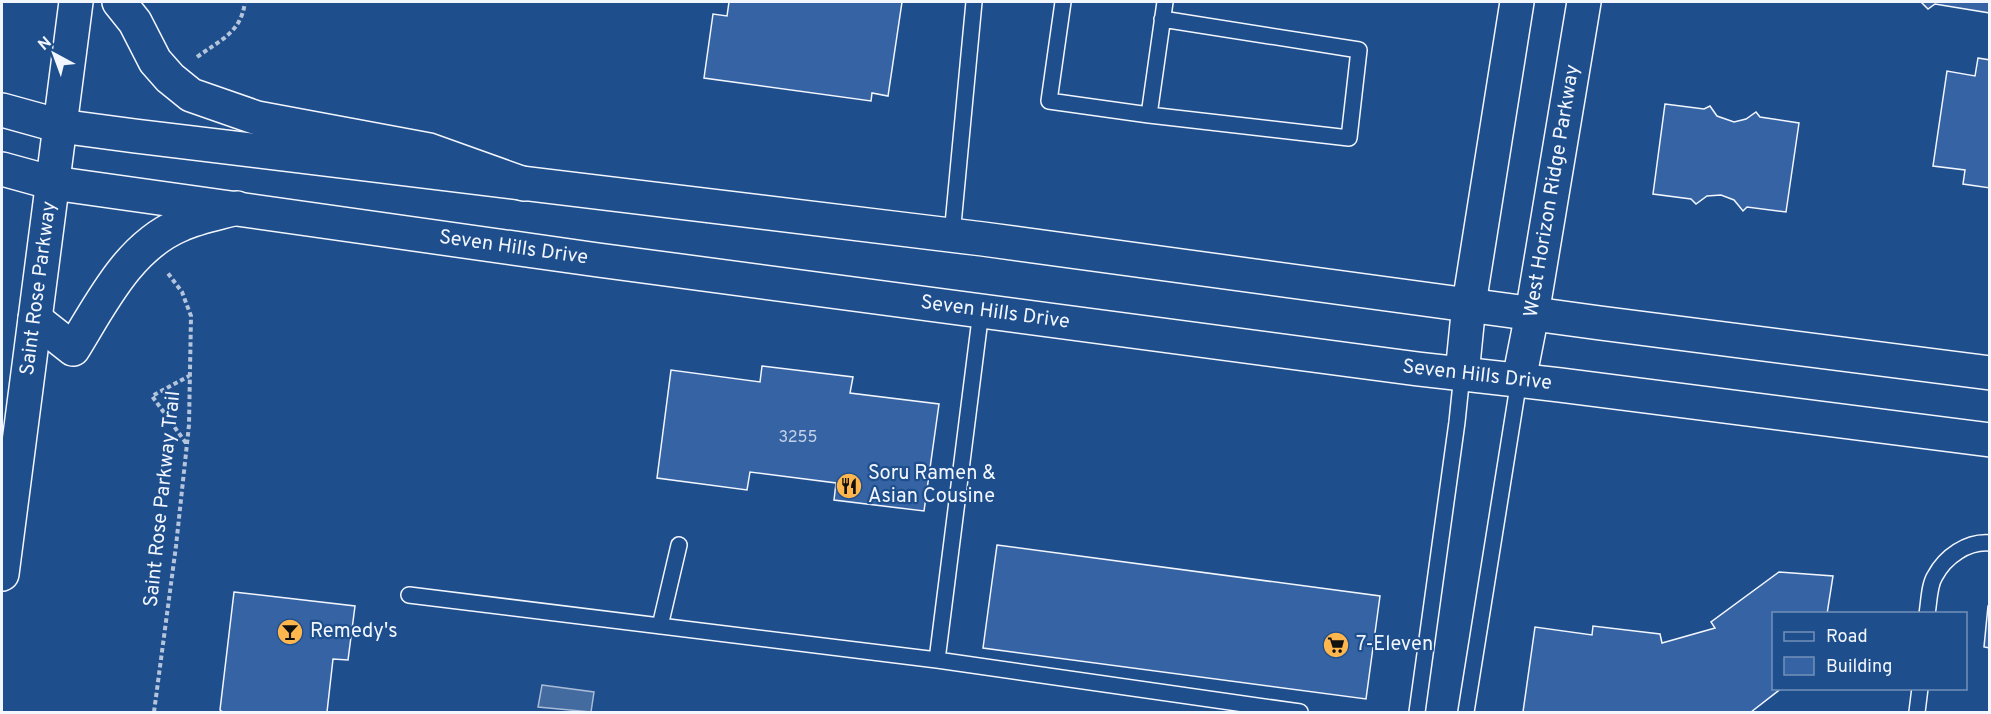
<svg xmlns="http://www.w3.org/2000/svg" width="1991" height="714" font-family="Overpass,sans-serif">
  <rect width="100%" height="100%" fill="#1f4e8c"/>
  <path fill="#446ba0" stroke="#a8bbd7" stroke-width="1.5" d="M542,685L594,692L591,712L538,707Z"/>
  <path fill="#3563a3" stroke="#f2f6ff" stroke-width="1.5" d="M729,2H902L888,96L872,93L871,101L704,78L713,14L727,16Z
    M1921,2H1990V13L1935,4L1928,9Z
    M1978,58L1990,60V188L1963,184L1965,170L1933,166L1947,71L1975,76Z
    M1665,104L1704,109L1710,106L1717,116L1734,122L1746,119L1756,112L1760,117L1799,123L1786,212L1747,207L1743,211L1734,200L1721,195L1707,196L1696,204L1691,199L1653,194Z
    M762,366L853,377L850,393L939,404L924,511L834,500L836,483L750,472L747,490L657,478L671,370L760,382Z
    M997,545L1380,596L1366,699L983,648Z
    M1779,572L1833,576L1827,614H1774V688H1782L1751,712H1523L1535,627L1592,635L1593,626L1660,634L1662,643L1715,628L1711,622Z
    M234,592L355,606L348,660L333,659L327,712H223L220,710Z
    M1988,606H1990V648L1984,647Z"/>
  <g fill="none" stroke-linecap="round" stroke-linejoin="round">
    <g stroke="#f2f6ff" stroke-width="18">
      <path id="lane" d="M1063,2L1049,101L1149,115L1165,2
        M1149,115L1349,138L1359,50L1162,19
        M952,235L974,2
        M409,595L937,660L1300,712
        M1927,614C1929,603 1929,585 1935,576C1945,557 1967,541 1990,543
        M660,626L679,545
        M937,660L981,311
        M1417,712L1457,422L1462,374
        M1466,712L1519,380
        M1917,712L1920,688"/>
    </g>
    <g stroke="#f2f6ff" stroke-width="36">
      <g id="secondary">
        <path d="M2,110L60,126L135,136L983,239L1600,323L1990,373"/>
        <path id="s1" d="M2,169L53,183L598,260L1418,369L1560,385L1990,440"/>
        <path d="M1462,374L1469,304L1517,2"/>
        <path id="s2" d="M1519,380L1532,314L1584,2"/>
      </g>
    </g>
    <g stroke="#f2f6ff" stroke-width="36">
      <g id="highway">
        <path d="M119,2L135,22L155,61L170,78L191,95L257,118L429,150L524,184"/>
        <path d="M35,319L73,349C101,304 128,247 180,225C197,217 219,213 237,208"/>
        <path id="s3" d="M2,574L76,2"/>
      </g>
    </g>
    <path stroke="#b3c4dc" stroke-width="4" stroke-dasharray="4.5 3" stroke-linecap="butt" d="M197,57C220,40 241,33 245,2
      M186,443L152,396L189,376
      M154,712L176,546L189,425L191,316L182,292L167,272"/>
    <use href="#lane" stroke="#1f4e8c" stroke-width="15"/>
    <use href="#secondary" stroke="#1f4e8c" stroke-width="33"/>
    <use href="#highway" stroke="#1f4e8c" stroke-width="33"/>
  </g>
  <defs>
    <g id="restaurant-disc" transform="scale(1.35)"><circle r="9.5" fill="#ffb74d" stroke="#1f4e8c"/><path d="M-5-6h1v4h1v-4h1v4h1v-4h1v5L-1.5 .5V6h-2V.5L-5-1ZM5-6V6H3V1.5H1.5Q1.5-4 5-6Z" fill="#111"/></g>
    <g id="bar-disc" transform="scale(1.35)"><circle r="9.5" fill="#ffb74d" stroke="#1f4e8c"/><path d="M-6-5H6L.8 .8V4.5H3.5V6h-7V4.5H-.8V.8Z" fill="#111"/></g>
    <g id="supermarket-disc" transform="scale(1.35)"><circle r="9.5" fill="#ffb74d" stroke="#1f4e8c"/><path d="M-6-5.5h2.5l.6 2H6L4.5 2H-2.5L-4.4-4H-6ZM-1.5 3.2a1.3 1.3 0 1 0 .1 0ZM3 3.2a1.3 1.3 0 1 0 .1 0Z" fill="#111"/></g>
  </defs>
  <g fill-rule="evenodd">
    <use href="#restaurant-disc" x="849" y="486"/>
    <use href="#bar-disc" x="290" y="632"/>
    <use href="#supermarket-disc" x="1336" y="645"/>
  </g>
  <g text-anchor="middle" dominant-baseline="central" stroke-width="4.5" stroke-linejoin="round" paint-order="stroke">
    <g font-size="16" fill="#c3d1e8">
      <text x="798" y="438">3255</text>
    </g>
    <g font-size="20" fill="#f2f6ff" stroke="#1f4e8c">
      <text stroke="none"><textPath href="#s2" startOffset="192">West Horizon Ridge Parkway</textPath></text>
      <text stroke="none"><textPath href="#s1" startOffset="518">Seven Hills Drive</textPath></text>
      <text stroke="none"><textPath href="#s3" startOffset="288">Saint Rose Parkway</textPath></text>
      <text stroke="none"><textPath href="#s1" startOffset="1004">Seven Hills Drive</textPath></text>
      <text stroke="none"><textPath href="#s1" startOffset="1490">Seven Hills Drive</textPath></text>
      <text transform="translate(163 499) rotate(-84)">Saint Rose Parkway Trail</text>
    </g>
    <g font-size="20" fill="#f2f6ff" stroke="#1f4e8c" text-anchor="start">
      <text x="868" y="474">Soru Ramen &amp;<tspan x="868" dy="23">Asian Cousine</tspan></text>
      <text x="310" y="632">Remedy's</text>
      <text x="1356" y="645">7-Eleven</text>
    </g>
  </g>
  <rect width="1991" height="714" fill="none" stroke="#f2f6ff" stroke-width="6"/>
  <rect x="1772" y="612" width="195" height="78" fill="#1f4e8c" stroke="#7391ba" stroke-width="1.5"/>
  <rect x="1784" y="632" width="30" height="9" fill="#1f4e8c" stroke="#7391ba" stroke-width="1.5"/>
  <text x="1826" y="642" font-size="18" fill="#f2f6ff">Road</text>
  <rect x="1784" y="657" width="30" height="18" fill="#3563a3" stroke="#7391ba" stroke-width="1.5"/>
  <text x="1826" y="672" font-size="18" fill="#f2f6ff">Building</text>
  <g transform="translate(54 54) rotate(319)" stroke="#1f4e8c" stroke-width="4.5" paint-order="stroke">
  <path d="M0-4.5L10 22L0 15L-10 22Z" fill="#f2f6ff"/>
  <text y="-9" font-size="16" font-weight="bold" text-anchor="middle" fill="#f2f6ff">N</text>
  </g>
</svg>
